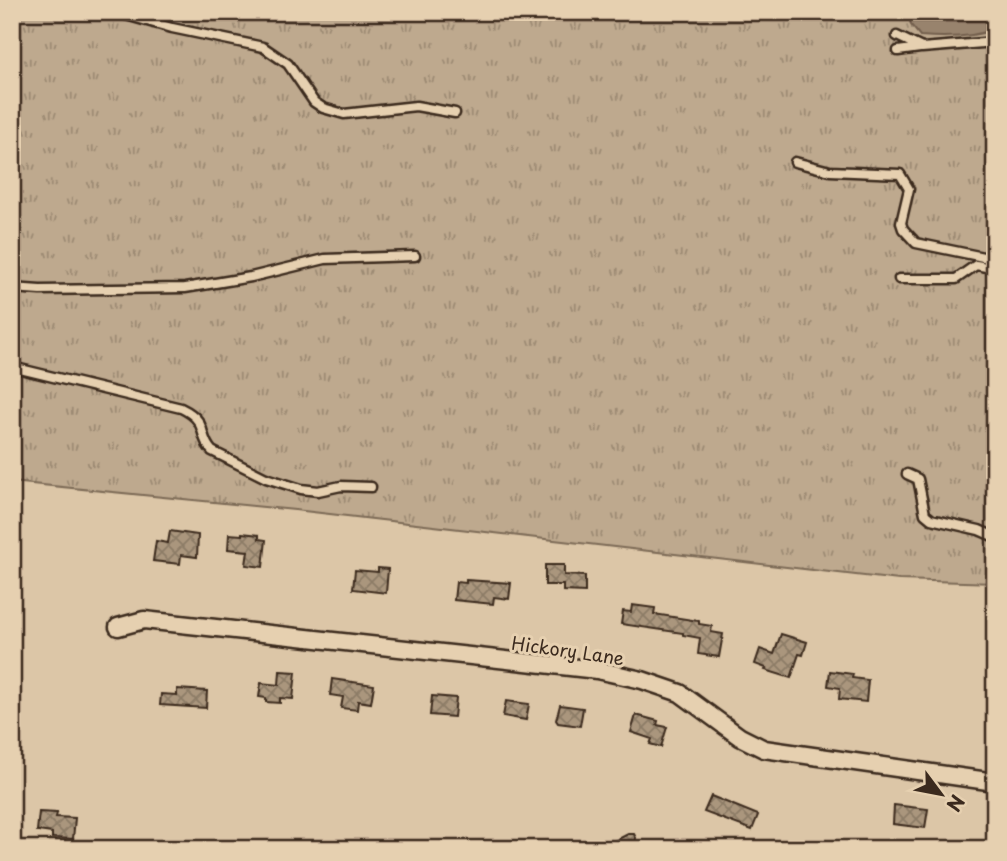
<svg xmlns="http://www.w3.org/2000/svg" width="1007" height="861" font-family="'Playpen Sans',sans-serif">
  <defs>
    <pattern id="grass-tufts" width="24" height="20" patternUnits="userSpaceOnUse" patternTransform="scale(1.75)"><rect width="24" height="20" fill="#bea98e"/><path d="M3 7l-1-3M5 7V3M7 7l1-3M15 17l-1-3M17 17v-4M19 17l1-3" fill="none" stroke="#9c8a73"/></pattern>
    <pattern id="building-cross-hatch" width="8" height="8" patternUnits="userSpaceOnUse" patternTransform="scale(1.75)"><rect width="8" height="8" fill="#aa967d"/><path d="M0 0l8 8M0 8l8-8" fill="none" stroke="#8c7b66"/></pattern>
  </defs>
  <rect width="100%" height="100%" fill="#dcc6a7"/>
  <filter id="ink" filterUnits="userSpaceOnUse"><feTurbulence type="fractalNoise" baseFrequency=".0143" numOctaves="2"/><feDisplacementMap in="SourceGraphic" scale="14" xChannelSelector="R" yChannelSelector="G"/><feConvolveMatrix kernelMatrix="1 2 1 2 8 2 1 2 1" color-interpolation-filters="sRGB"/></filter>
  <g filter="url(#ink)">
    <path fill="url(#grass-tufts)" stroke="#7c6a56" stroke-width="2" d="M12,12H995V583L899,580L295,510L12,482Z"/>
    <path fill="#98836d" stroke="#735f4d" stroke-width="2" d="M908,12H995V29C972,38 944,38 920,36L911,25Z"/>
    <path fill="url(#building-cross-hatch)" stroke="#3b2a1e" stroke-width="2" d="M170,531L198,535L197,557L181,555L180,564L153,561L156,541L168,543Z
      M242,533L259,535V539L266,540L263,567L246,565L248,551L228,549L229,534L242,535Z
      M545,565H564V575L585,576V592L563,591V585H545Z
      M378,568L388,569L386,593L353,589L355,570L378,572Z
      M466,580L511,583L509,599L494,597L493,604L454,600L456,582L466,583Z
      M632,605L655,608L654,614L699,621V624L712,626L711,632L723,634L719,657L698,654L700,638L683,635V633L621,624L623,611L631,612Z
      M781,634L807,642L803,655L799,654L791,678L765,670L766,668L755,664L760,649L774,654Z
      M280,671L296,672L293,699L280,698V703L266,702V698L259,697L261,683L279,685Z
      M830,671L853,674L852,678L868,680L866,702L839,699L840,688L828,686Z
      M332,679L374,685L371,703L358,701L357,710L341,708L343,697L330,695Z
      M177,689L207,691L206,708L160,705L161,694L177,695Z
      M432,696L456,698L454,717L430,715Z
      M506,701L529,704L526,720L503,716Z
      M560,705L583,708L580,726L558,723L556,720Z
      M636,715L658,721L657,725L667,727L661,747L650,744L652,739L631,732Z
      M711,796L758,815L752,830L704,812Z
      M894,805L928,809L925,828L893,824Z
      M39,812L57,813L56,817L75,818L73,839L52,838V833L37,831Z
      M628,834H634L636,838L634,849H599Z"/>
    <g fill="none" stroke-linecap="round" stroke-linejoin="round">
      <g stroke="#3b2a1e" stroke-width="13">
        <path id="service" d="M115,12L172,28L263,47L288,64L314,102L323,108L344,114L416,106L455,113
          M897,36L922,48L995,42
          M898,51L920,48
          M795,162L830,171L900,174L909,189L901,223L903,229L916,243L993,259L991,268L976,265L956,279H899
          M12,288L40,290L185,288L251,277L325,259L415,256
          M12,367L181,408C210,422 197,435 212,451L266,478L301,489L318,491L341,486L371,487
          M907,474L918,479L925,514L931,519L979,530L995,537"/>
      </g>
      <g stroke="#3b2a1e" stroke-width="21">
        <path id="minor" d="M118,627L144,620L597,670L642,680L680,693L740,737L764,749L995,782"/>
      </g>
      <use href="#service" stroke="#e6d0b0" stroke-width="8"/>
      <use href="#minor" stroke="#e6d0b0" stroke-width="16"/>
    </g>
  </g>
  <g text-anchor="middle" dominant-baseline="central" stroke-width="6" stroke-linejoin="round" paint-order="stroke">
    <g font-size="18" fill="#3b2a1e" stroke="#e6d0b0">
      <text transform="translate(568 650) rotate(8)">Hickory Lane</text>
    </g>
  </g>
  <rect width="1007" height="861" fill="none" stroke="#e6d0b0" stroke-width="42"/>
  <rect x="21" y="21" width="965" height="819" fill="none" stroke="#3b2a1e" stroke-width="2.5" filter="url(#ink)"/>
  <g transform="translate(941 794) rotate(122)" stroke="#e6d0b0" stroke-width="5" paint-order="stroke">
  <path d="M0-5L12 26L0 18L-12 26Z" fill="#3b2a1e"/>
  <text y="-10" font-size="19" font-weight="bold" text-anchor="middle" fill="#3b2a1e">N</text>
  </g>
</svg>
